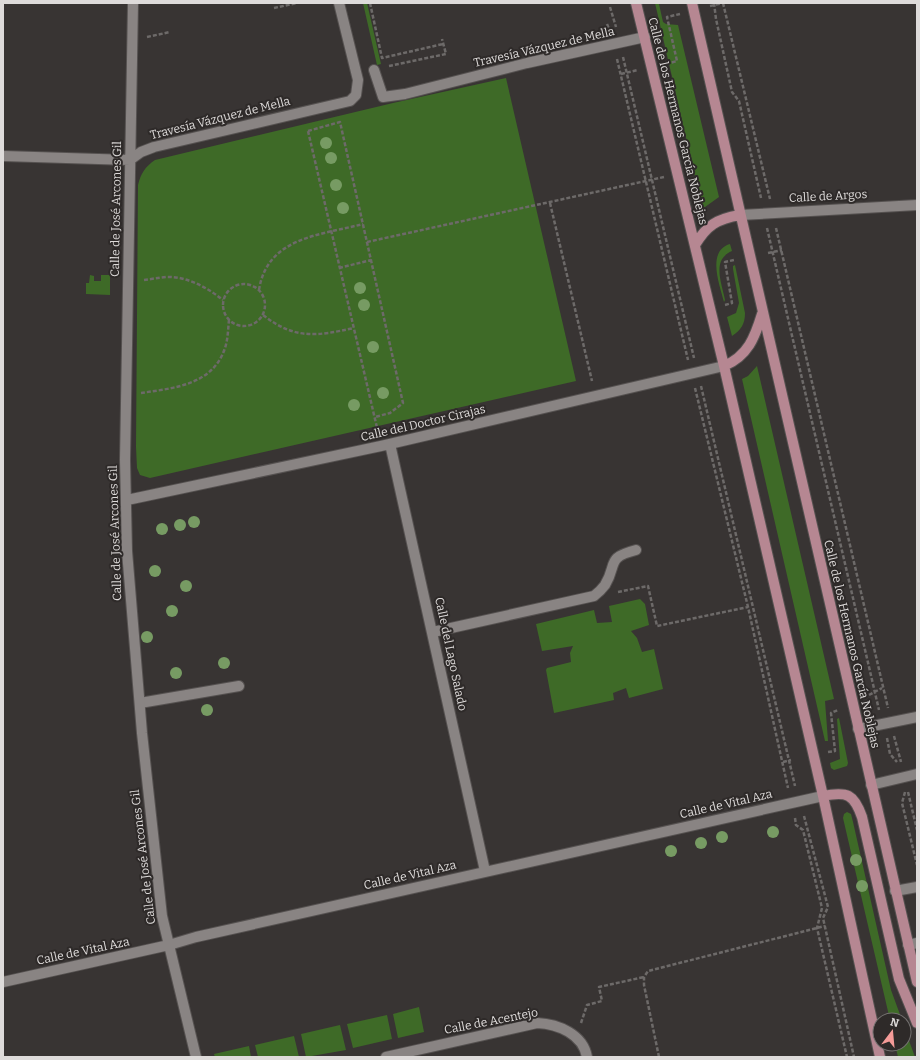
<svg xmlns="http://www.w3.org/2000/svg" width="920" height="1060" font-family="Bitter,serif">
  <rect width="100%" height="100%" fill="#383433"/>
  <path fill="#3e6a27" d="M363,3H367L381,64L377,65Z
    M655,3L659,4L663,22L666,24L678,25L719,197L705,207H702Z
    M506,78L576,381L150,478L140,475L137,468L136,447L138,185C141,173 145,167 155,160L393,103Z
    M730,244L732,251C711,260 722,283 725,300L724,302C720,286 706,251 730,244Z
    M735,265L745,313C745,324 741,330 732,336L727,317L736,313L739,303L733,269V266Z
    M90,275L94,276V281H101V275H110V295L86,294V283H89Z
    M757,366L834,699L825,701L828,741H825L742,379L748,376Z
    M640,599L645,604L649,625L631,631L637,638L642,652L654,649L663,689L629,698L626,688L613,693L614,700L554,713L546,670L547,668L571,662L570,653L573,646L542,651L536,624L594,610L597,623L612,622L609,606Z
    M839,718L848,763L847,766L834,770L831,768L830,763L840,759L837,719Z
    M847,812L851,814L853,822L891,990L902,1020H890L843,818L844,814Z
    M419,1007L424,1032L398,1038L393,1014Z
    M387,1015L392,1039L353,1048L347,1024Z
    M340,1025L346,1050L306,1057L301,1034Z
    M904,1027L915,1057H898L895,1044H904Z
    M294,1036L299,1057H258L255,1045Z
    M249,1046L251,1057H215L214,1054Z"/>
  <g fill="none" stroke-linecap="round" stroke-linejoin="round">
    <g stroke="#555150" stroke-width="12">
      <path id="lane" d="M140,703L239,686
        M858,729L917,717
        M895,891L917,887
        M908,945L917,943"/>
    </g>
    <g stroke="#555150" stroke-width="12">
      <path id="street" d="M133,3L125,460L127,551L142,733L162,916L196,1057
        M374,70L383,97L405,94L527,63L645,37
        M3,156L130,160L141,152L154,147L350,101L356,95L358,80L339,3
        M740,215L917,205
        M390,444L485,871
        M127,500L381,446L724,366
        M433,632L594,596C598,593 602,589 605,585C618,564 605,558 636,550
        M871,785L917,774
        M3,982L169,945L196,937L823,796
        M386,1057L537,1023C558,1024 583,1034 587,1057"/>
    </g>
    <g stroke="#555150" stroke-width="12">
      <path id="primary" d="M636,3L724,366L823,796L880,1057
        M692,3L917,982
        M695,245C707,225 717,219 740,215
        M724,366C748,356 755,337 762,314
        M823,796C847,791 854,794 862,817L899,979L917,1023"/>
    </g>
    <path stroke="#6d6a69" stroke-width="2.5" stroke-dasharray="4 2" stroke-linecap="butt" d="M370,3L382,58L443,44
      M602,3V4
      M714,3L716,19L732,92L739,101L761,198
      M723,3L770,199
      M710,6L723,3
      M610,7L616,27
      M274,8L297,3
      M607,24L609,29
      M147,37L170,32
      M623,57L694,358
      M617,59L688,360
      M666,64L677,61L667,17L680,14
      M389,66L446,54L442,39
      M621,74L638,70
      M308,131L340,122L403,403L390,413L375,417
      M308,131L378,432
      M550,203L592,381
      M767,228L879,710
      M776,228L888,708
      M367,242L664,177
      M768,253L782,250
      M339,268L371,260
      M144,280C151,279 158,278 166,277C187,276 208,288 223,300
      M223 305a21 21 0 1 1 42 0a21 21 0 1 1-42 0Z
      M259,290C267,237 321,235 363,224
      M725,305L732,303L725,262L734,260
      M263,315C295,340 317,336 354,328
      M701,386L795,786
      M695,388L748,607L788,788
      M141,393C174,388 213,385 225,348C228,339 228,329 229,320
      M618,592L648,586L657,626L748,607
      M869,695L882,688
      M894,736L901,762
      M887,738L890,754L897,762
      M828,752L835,751L831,713L838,710
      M783,762L791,760
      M905,792L902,803L917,865
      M908,792L917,830
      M804,816L828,907L823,918L854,1057
      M795,818L796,825L803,830L822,908L817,928L847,1057
      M581,1023L587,1005L602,1001L599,987L644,977
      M659,1057L644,985V977L648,971L825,926"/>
    <use href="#lane" stroke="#898483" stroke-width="10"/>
    <use href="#street" stroke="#898483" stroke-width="10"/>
    <use href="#primary" stroke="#b68792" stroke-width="10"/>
  </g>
  <g fill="#779b63">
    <circle cx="326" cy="143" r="6"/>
    <circle cx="331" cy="158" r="6"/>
    <circle cx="336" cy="185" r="6"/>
    <circle cx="343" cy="208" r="6"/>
    <circle cx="360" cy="288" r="6"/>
    <circle cx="364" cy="305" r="6"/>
    <circle cx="373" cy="347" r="6"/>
    <circle cx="383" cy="393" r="6"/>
    <circle cx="354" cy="405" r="6"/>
    <circle cx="194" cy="522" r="6"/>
    <circle cx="180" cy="525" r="6"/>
    <circle cx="162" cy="529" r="6"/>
    <circle cx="155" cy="571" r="6"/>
    <circle cx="186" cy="586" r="6"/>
    <circle cx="172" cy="611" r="6"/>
    <circle cx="147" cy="637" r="6"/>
    <circle cx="224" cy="663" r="6"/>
    <circle cx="176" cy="673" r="6"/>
    <circle cx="207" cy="710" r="6"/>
    <circle cx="773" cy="832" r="6"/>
    <circle cx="722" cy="837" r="6"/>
    <circle cx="701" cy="843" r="6"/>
    <circle cx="671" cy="851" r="6"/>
    <circle cx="856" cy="860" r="6"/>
    <circle cx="862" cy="886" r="6"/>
  </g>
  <g text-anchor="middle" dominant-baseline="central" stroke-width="4" stroke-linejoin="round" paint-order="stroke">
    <g font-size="12" fill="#dedbda" stroke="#2e2a29">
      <text transform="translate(544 47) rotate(-13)">Travesía Vázquez de Mella</text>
      <text transform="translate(220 118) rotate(-14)">Travesía Vázquez de Mella</text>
      <text transform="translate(678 121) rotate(76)">Calle de los Hermanos García Noblejas</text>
      <text transform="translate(828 196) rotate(-3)">Calle de Argos</text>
      <text transform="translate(116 209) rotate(-89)">Calle de José Arcones Gil</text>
      <text transform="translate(423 423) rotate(-13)">Calle del Doctor Cirajas</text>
      <text transform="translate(115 533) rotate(-92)">Calle de José Arcones Gil</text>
      <text transform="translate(852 644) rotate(77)">Calle de los Hermanos García Noblejas</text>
      <text transform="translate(451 654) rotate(78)">Calle del Lago Salado</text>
      <text transform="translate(726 804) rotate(-13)">Calle de Vital Aza</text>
      <text transform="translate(143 857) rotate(-97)">Calle de José Arcones Gil</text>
      <text transform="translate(410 875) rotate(-13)">Calle de Vital Aza</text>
      <text transform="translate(83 951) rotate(-12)">Calle de Vital Aza</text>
      <text transform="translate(491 1021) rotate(-11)">Calle de Acentejo</text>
    </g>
  </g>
  <rect width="920" height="1060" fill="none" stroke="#dedbda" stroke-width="8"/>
  <g transform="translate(892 1032) rotate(16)"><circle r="19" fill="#2e2a29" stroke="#747170"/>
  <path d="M0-3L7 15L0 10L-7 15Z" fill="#f59b98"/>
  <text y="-6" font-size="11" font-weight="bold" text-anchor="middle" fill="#dedbda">N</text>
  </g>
</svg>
